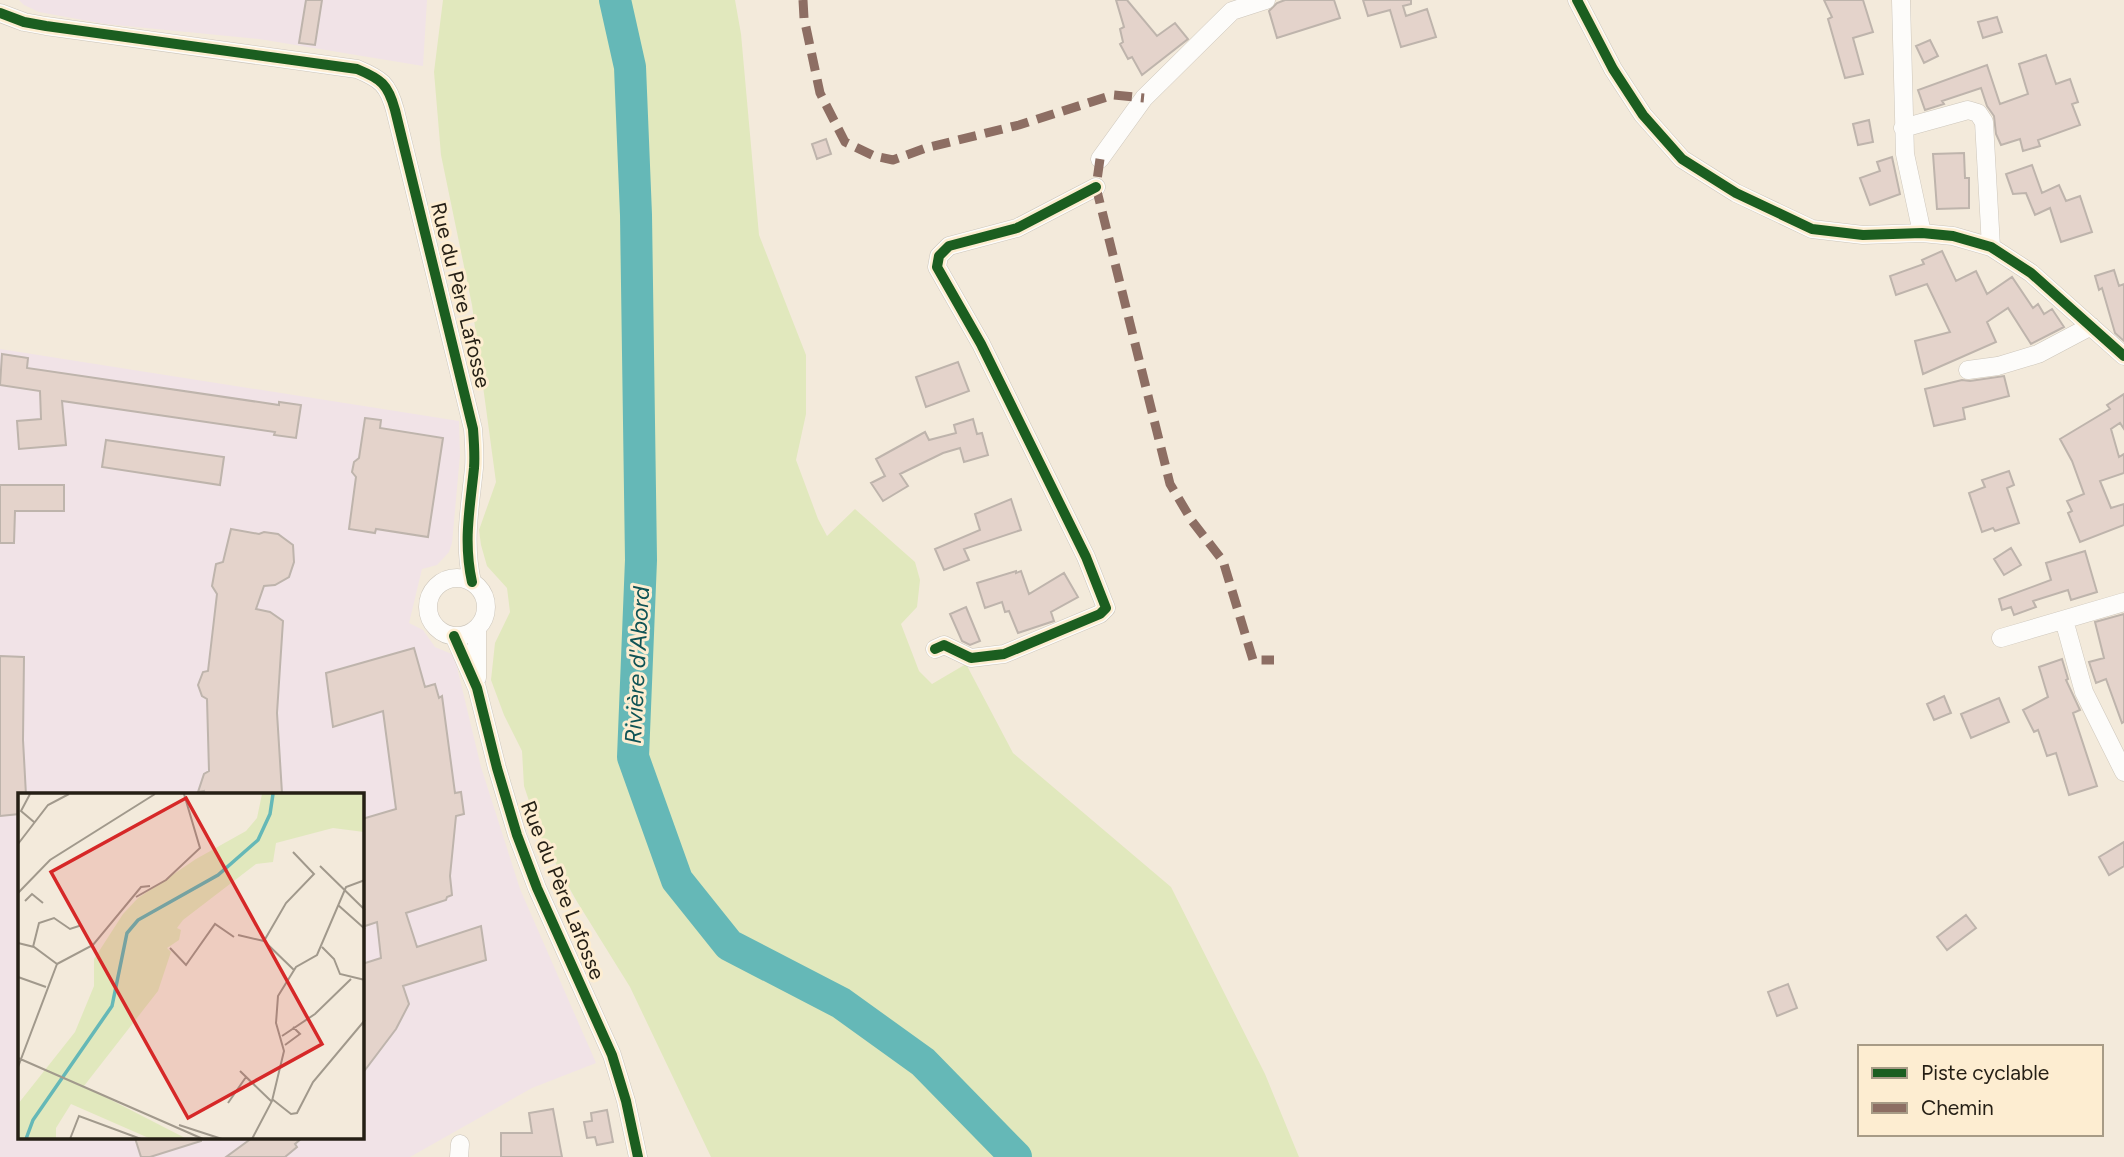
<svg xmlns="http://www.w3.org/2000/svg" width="2124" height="1157" font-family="Figtree,sans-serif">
  <rect width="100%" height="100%" fill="#f3eadb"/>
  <path fill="#f1e3e7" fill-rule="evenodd" d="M19,0H427L423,66L259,39L105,24L39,12L24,5Z
    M0,349L459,421L460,455L452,543L449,552L437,565L422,569L409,623L423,630L435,647L454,655L481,767L520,889L596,1063L532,1088L410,1157H0ZM19,795H362V1138H19Z"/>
  <path fill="#e1e8bd" d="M443,0H735L741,34L759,235L806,355V414L796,460L818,519L827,536L855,509L915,562L920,580L917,607L901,624L919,671L932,684L966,664L1013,753L1171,887L1265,1074L1299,1157H711L630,987L576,900L541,837L524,786L522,751L504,715L491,680L495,643L510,612L507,588L487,566L481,545L479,530L496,482L472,305L441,155L434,72Z"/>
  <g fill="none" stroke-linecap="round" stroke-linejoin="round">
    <path stroke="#65b8b7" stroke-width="32" d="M615,0L630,67L636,215L641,560L633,757L677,880L729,945L841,1003L923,1062L1016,1157"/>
  </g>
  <path fill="#e4d3cb" stroke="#beb4ac" stroke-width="2" d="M306,0H322L315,45L299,43Z
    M1116,0H1127L1157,36L1175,23L1188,39L1142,75L1132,57L1128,59L1120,44L1123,42L1120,29L1124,27Z
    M1285,0H1334L1340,18L1277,38L1269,11L1277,3Z
    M1363,0H1411V4L1403,6L1406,16L1427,9L1436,37L1401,47L1390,10L1368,16Z
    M1824,0H1863L1873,32L1853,38L1863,74L1845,78L1828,19L1832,17Z
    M1997,17L2002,32L1983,38L1978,22Z
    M1930,40L1938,56L1924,63L1916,46Z
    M2046,55L2056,84L2070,79L2078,102L2072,104L2080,125L2038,140L2040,146L2023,151L2020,139L2001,145L1996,134L1994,116L1987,106L1981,88L1942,101L1944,104L1925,110L1918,90L1987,65L2000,104L2028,94L2019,64Z
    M1869,120L1873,142L1858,145L1853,124Z
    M826,139L831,154L817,159L812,144Z
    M1964,153L1965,178H1969V208L1937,209L1933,154Z
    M1892,157L1900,194L1870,205L1860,178L1880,171L1877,162Z
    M2032,165L2042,193L2059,185L2066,201L2080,196L2092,232L2061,242L2050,208L2035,215L2026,193L2013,194L2006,174Z
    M1942,251L1956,281L1976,271L1987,294L2012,277L2033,308L2038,304L2044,314L2052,309L2064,327L2031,344L2008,308L1987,322L1996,342L1923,374L1915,341L1950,332L1927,284L1896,295L1890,276L1924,264L1922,260Z
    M2114,270L2119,286L2124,284V341L2115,333L2102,288L2099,290L2095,276Z
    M2,354L28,358L27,368L279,405V402L301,405L296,438L274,435L275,432L62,401L66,445L19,449L17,421L41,419L40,391L0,385Z
    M958,362L969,391L926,407L916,377Z
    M2004,376L2009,396L1963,408L1965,419L1934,426L1925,389L1962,380L1970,381Z
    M2124,394V429L2120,423L2111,429L2119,457L2124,454V473L2100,481L2111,508L2124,504V525L2080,542L2068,513L2072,511L2067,501L2084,494L2072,461L2060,439L2110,409L2107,405Z
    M365,418L381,420L380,428L443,438L428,537L376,529L375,533L349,529L356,477L352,472L354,462L359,458Z
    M973,419L977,434L982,433L988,455L964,462L960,448L943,453L900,474L908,486L883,501L871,483L885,476L876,459L925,432L929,440L956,433L954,425Z
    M106,440L224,457L220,485L102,467Z
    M2009,471L2014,485L2007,488L2019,523L1995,531L1993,528L1982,532L1969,493L1985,487L1982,480Z
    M0,485H64V511H15L14,543H0Z
    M1011,499L1021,530L964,549L969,560L944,570L935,549L980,530L975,514Z
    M231,529L259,534L264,532L278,534L293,545L294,562L289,577L275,585L264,586L256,609L270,612L283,621L277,713L282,793L205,795L204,791L198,792L204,774L209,771L207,699L202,696L198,685L203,672L208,671L217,594L212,586L216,564L223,562Z
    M2011,548L2021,565L2004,575L1994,559Z
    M2085,551L2097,592L2071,600L2068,590L2033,601L2036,607L2014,615L2011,607L2002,610L1999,599L2051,580L2046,563Z
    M1016,571V573L1021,571L1029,594L1064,573L1078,597L1051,612L1054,621L1018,633L1009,611L1005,612L1002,602L985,608L977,583Z
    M966,607L980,641L970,645L962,641L950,614Z
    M2124,614V722L2122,723L2106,679L2096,683L2089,662L2104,658L2095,622Z
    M414,648L425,687L435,684L439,698L442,696L455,793L461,792L464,814L456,816L450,876L452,895L447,897L446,900L406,913L417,947L481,926L486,960L403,986L409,1004L396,1029L362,1074V964L381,958L377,922L362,927V819L396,809L383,711L333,727L326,673Z
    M0,656L24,657L23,740L26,795H19V814L0,816Z
    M2062,659L2068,679L2066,680L2080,710L2073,713L2097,786L2069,795L2056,753L2047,756L2038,730L2034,732L2023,710L2048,697L2039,667Z
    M1944,696L1951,713L1934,720L1927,704Z
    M1999,698L2009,722L1971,738L1961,714Z
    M2124,842V866L2109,875L2099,857Z
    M1966,915L1976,928L1947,950L1937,937Z
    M1788,984L1797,1008L1777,1016L1768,992Z
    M553,1109L562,1157H501V1133H532L529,1113Z
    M607,1110L613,1142L597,1145L595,1137L587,1138L584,1122L592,1121L591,1113Z
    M135,1138H201V1141L150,1157H141Z
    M252,1138H302L295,1144L297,1147L285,1157H226Z"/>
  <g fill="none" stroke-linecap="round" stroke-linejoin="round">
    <g stroke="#cdc6bb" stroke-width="19">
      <path id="minor" d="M1577,0L1613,69L1643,115L1682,159L1736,193L1812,229L1863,235L1922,233L1953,236L1991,247L2031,273L2124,356
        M1901,0L1905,154L1922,233
        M0,13L24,22L46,26L357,69C381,79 388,84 395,110L473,429C474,442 475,455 474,468C470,508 463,541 472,582
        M1903,128L1968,110L1978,113L1984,122L1991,247
        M1100,159L1144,98L1232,11L1266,0
        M1968,370L1998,366L2038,354L2091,326
        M428 607a29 29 0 1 1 58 0a29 29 0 1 1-58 0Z
        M2064,620L2084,692L2124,772
        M454,636L477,688L497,768L517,835L537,888L612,1055L626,1101L638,1157
        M2001,638L2124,602
        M935,649L944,645L971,658L1004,654L1100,614L1106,608L1086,557L981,344L937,267L939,256L949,246L1017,228L1096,187
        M477,678V628
        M459,1157L460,1144"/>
    </g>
    <use href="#minor" stroke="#fdfcfa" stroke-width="18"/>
    <path stroke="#8d6e63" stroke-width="9" stroke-dasharray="18 9" stroke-linecap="butt" d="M803,0L804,18L820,93L845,142L874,156L893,160L926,148L1019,125L1113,95L1144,98
      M1100,159L1096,187L1170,484L1192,521L1223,561L1253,660H1274"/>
    <g stroke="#fdedd1" stroke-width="15">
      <path id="cycleway" d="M1577,0L1613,69L1643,115L1682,159L1736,193L1812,229L1863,235L1922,233L1953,236L1991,247L2031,273L2124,356
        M0,13L24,22L46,26L357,69C381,79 388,84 395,110L473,429C474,442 475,455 474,468C470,508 463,541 472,582
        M454,636L477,688L497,768L517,835L537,888L612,1055L626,1101L638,1157
        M935,649L944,645L971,658L1004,654L1100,614L1106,608L1086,557L981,344L937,267L939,256L949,246L1017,228L1096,187"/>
    </g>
    <use href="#cycleway" stroke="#1b5e20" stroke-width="10"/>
  </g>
  <g text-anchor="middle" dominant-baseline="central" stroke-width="6" stroke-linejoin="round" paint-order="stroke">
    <g font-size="21" fill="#251f15" stroke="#fdedd1">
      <text transform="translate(461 295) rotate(76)">Rue du Père Lafosse</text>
      <text transform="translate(563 890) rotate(68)">Rue du Père Lafosse</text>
    </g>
    <g font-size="23" font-style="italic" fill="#0f5355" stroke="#fdedd1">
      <text transform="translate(637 665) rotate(-87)">Rivière d'Abord</text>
    </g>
  </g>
  <g transform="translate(18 793)">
    <rect width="346" height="346" fill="#f3eadb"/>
    <path d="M244,1H346V39L315,35L258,50L255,69L238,71L165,127L159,135L163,137L161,147L149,155L153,159L140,198L66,293L169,346H133L53,311L38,335V346H0V311L57,239L76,193V166L105,121L120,105L178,66L228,38L239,25Z" fill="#e1e8bd"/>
    <path fill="none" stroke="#65b8b7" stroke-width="3.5" d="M8,346L15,327L94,213L109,140L120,127L200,82L240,47L252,21L255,1"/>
    <path fill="none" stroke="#a1998c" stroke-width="2" d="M12,1L3,18L16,29M0,51L30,12L51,1M302,73L347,117M0,100L32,67L137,1M118,104L148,87L182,55L166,1M7,108L14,101L25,110M320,112L347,136M220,142L246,148L276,177M246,148L268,110L296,81L275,59M0,150L16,154L39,171M15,154L21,130L36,125L52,136L64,132M304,154L316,166L322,181L347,187M152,155L168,172L197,131L216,144M39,171L75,152L123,94L132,93M0,184L28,194M264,243L297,221L333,186M267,252L282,241L275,234M0,265L185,346M0,274L39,171M222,278L253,308M254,306L273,321L279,320L295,289L347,227M210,310L228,284M161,332L204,346M52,346L61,323L123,346M234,346L254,308L266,258L258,230L260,203L278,174L299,162L328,94L347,87"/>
    <path fill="#d62828" fill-opacity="0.15" stroke="#d62828" stroke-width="3.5" d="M168,5L304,251L170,325L33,79Z"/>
    <rect width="346" height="346" fill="none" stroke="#251f15" stroke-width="3.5"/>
  </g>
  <rect x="1858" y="1045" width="245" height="91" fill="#fdedd1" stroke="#a79b86" stroke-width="2"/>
  <rect x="1872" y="1068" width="35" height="10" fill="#1b5e20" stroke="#a79b86" stroke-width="2"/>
  <text x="1921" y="1080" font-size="21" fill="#251f15">Piste cyclable</text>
  <rect x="1872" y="1103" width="35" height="10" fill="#8d6e63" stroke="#a79b86" stroke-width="2"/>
  <text x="1921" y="1115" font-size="21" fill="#251f15">Chemin</text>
</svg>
